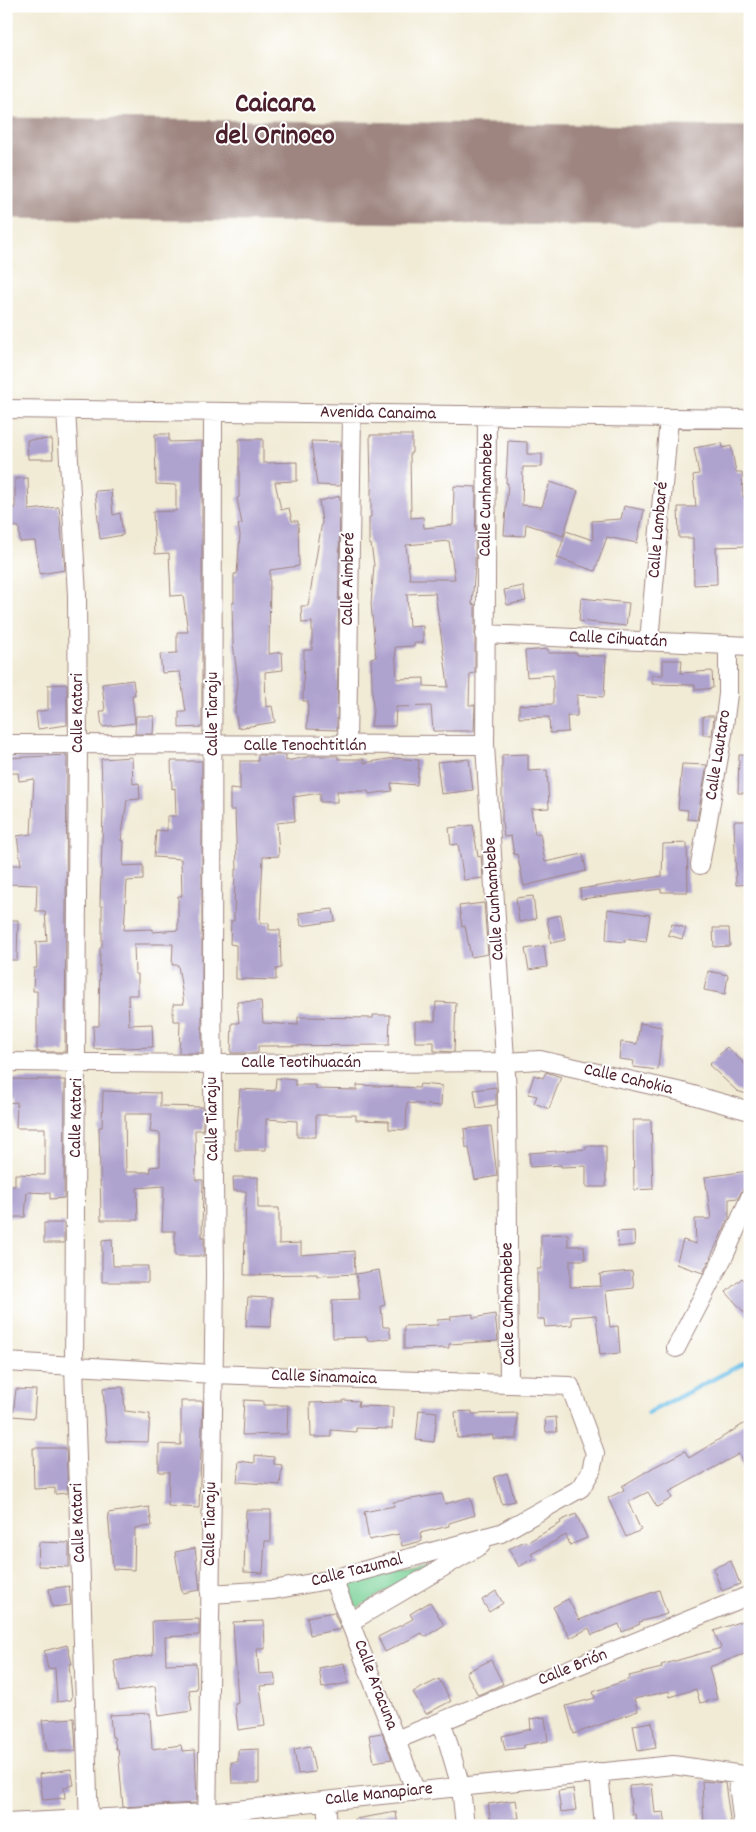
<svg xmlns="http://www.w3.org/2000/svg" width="756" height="1832" font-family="Dekko,sans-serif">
  <rect width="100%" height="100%" fill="#fff"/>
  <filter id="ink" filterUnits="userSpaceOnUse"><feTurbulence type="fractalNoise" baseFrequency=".02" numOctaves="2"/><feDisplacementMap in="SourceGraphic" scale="10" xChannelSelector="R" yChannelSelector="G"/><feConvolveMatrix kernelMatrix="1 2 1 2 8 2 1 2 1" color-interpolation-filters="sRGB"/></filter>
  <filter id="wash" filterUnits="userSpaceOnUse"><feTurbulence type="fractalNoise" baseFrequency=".0096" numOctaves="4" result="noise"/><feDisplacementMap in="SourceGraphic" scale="20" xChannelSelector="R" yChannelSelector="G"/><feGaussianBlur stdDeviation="1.12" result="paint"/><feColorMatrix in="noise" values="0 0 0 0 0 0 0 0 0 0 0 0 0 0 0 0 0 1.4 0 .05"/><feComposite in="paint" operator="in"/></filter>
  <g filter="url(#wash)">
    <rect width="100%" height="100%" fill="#f1ebd5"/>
    <path fill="#79d297" stroke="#627861" d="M434,1563L357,1608L346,1583L347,1581Z"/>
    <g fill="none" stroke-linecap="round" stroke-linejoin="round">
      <path stroke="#6cbfe8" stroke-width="4.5" d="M648,1413L750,1360"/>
      <path stroke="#9e8580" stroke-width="101" d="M6,168L750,177"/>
    </g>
    <g id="blocks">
      <path fill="#aea2cf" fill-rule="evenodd" d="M155,434H169V442L202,441V727L179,728V712H186L180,672L162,673L160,654L177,653V632H188L183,595L171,596L169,553L155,554L153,512L176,511V485L156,484Z
        M370,435H412V453H410L411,518L423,517L424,528L453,525L454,486L476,487L475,565L472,605L475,604V673L470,674L469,705H475L474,731H433L431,706L396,707L395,726H371L373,710L371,658L376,657L371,604L374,565L371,544H369V517H371V489H373L371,488ZM449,541L455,579H410L406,545ZM435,593L448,684V687L424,686V678L397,679L395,647L414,646V643H423V626L409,627L407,594Z
        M52,439L53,459H28L27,440Z
        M239,439H263V463L297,462V481L275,482L281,510L289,508L292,521H298L299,566L270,570L269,654L282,652L283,670L265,672L266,707L272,706L275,722L238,728L235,711L238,682L233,643L232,603H234V574H237L240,535L238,525L242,524L237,498L239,497Z
        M311,441L341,442L340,486L317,485Z
        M508,441L527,442V454H542V467H523L522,505L542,507L550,482L578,491L563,536L526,524L525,536L504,535L508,483H506Z
        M722,443L723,448L731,446L736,472H742L743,497L750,496V546L716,547L717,584L694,585L693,538H679L678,507H696L693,475L699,474L694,448Z
        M28,478L29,510L59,507L65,570L40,574L35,541L20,542L19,527L6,526V507L15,508V479Z
        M111,490L113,515L120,513L123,535L100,539L95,491Z
        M340,496L337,730L307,729L308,701H303L304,650H312V622L302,623L301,606H308L322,522L319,501Z
        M624,506L644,510L637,543L607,537L595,571L557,558L566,531L593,540L592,521L621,519Z
        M523,586L526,601L507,605L504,590Z
        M581,598L629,603L626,626L579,621Z
        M548,649V653H577V655L606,656L604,697L577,695V716H567L568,732L550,733L549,717L519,718V705L553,704V675L527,677L525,651Z
        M663,660H682L681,673L712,671L713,688L695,690V685L652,684V675H663Z
        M133,680L135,695H132L135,723L102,727L100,711H105L102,684Z
        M67,684V725L38,729L36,712L48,710V685Z
        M136,716H154L153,734H135Z
        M703,716H714L712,735H703Z
        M528,754V771L547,770L549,808L531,809L535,834L540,833L545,862L583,854L586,871L524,886L517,854L514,855L511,836L504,837L502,820V755Z
        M67,755L65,1052H37V991H33L34,968H37L36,942L47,941L45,911H36L37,885L6,884V865H21L17,836L31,834L34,779L19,781L18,773H6V758Z
        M258,755H286V761L312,756H338V759H364V763L394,758L419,760L417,785L391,783L392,791L369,794L368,791H337V802H320V793L293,797L295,821L277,823L279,856L263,857L260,923H269V930H280L281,968L276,969V980L236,979V945L230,944L231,921H234L235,870H237L235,810H230V789L240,790V761H258Z
        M739,755H750V793H738Z
        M132,757L133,784L139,783L140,799L127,800L121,841H124L123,866L143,865V880L127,881L124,930L153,929V932L178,930V896H182L181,859L154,857L156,830L167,831V816H176L175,788L172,789L171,761H202V1053H179L180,1021H173V1004H184L178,965H172L173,944H134L135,974H138V995H128L129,1025L152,1024L153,1047L94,1049L93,1026H99L100,948L102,947V906H100L103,810L101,759Z
        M469,759L473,790L441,794L437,762Z
        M682,764L707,765L697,820L687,819L688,810L678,809Z
        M734,821H750V884L736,885Z
        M473,825L478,857L481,856L483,878L464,880L458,844L451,845L449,828Z
        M687,843L688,892H661V889L581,899L580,889L662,876L663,844Z
        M533,896L536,919L519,922L516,898Z
        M484,903L488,954L471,957L465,926L462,927L459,906Z
        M333,909L335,921L301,926L299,913Z
        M608,909L650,915L646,942L625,939V942L606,940Z
        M561,915L565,940L551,943L547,918Z
        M6,920H18L17,960H6Z
        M672,924L686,928L682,939L668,935Z
        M713,928H729L730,946L714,947Z
        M544,946L547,967L529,970L525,949Z
        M708,971L728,975L725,994L704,990Z
        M261,1001L263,1023L298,1025V1017L373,1018V1015H390L389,1045L258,1046V1053H231L232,1023H239L237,1002Z
        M436,1002L456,1003L454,1052L434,1051V1042H415V1021H435Z
        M640,1023L662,1027L658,1070L633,1067L634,1061L619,1059L621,1042L637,1044Z
        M727,1047L750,1069V1095L737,1091L709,1065Z
        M546,1072L561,1077L549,1109L534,1103L537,1096L528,1094L534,1075L543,1078Z
        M276,1078L295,1080V1085H316V1089L357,1090V1085L419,1088L420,1084L442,1086L441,1106L407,1103L406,1130L389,1129V1121L356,1120V1115H316V1137H297V1121L266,1119V1150H235V1130H237L240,1089L275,1091Z
        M6,1079L65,1080L64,1198L50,1199V1193L27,1192L25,1217H6V1186H15V1174L45,1175V1128H16L17,1102L6,1103Z
        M496,1087V1105L477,1108L474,1090Z
        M103,1091L160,1093V1106L203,1107V1130H195L196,1180H203L202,1237H204V1256H175V1231H162L164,1186L137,1188L138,1220H101L99,1127H102ZM125,1114H152L150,1132L160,1133V1166L150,1167L151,1172H126Z
        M633,1120H651L653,1189L634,1190Z
        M491,1126L497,1176L475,1180L469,1148H466L464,1129Z
        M586,1146H606V1187H586V1166L561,1167V1165L530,1167L529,1153L586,1149Z
        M748,1171L750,1187L743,1189L738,1198L729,1199V1218L703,1273L676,1264L683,1240L696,1244L695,1219H711L705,1177Z
        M233,1177H258V1208H279V1244L301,1243V1255L354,1251L355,1274L317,1276V1274L244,1275L246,1191H234Z
        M44,1223H64V1243H44Z
        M634,1231L635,1245L618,1247L617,1232Z
        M568,1234V1246H584L585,1260H570V1287L601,1286L600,1274L632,1271L634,1288L606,1291L610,1327L618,1326L620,1353L600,1355L596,1315L572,1317V1325L545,1327L544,1319H537V1269H541V1235Z
        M112,1239L113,1266H148V1282H102V1240Z
        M379,1270L385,1305L381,1306L383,1327H389L391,1338L368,1341L367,1337L333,1338L332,1300L360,1299L356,1274Z
        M742,1278L750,1287V1319L726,1292Z
        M248,1297L272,1298L271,1327L246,1326Z
        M473,1314V1318L495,1314L498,1341L449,1344V1348L404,1349V1326L438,1325L437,1320L451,1319V1316Z
        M123,1387L125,1411L150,1414L148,1442L107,1441L103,1388Z
        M16,1389L36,1390L34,1418L13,1416Z
        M244,1400L263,1401V1405H288L287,1434L242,1435Z
        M343,1400L359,1401L358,1406L393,1407L392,1429L356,1428V1432L331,1430V1437H311L310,1403L343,1402Z
        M181,1401H203L199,1508L168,1506L169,1472H159V1444L181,1445Z
        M419,1410L437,1412L434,1442L416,1440Z
        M472,1411V1414L517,1413V1439H493V1435L457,1438L455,1412Z
        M556,1417L557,1432H546L545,1418Z
        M750,1420V1480L739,1454L669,1492L672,1498L657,1507L648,1492L628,1502L641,1530L626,1537L608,1498L624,1490L622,1486L654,1467L685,1451L689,1458Z
        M33,1448H66L68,1493L55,1494V1488L34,1489Z
        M255,1455L274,1457V1464L282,1465L280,1485L237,1482L239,1461L255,1463Z
        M507,1473L515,1501L502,1504L494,1477Z
        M442,1494L445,1504L470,1497L475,1515L449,1523V1526L420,1533L422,1541L402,1546L399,1534L369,1540L364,1512L394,1506L393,1502Z
        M149,1507L152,1526L135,1528L134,1570L113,1569L108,1513Z
        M246,1510H271V1541H265L263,1573L244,1572Z
        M576,1514L587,1538L570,1545L566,1535L531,1554L534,1558L519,1567L509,1549L525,1541L526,1543L561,1523L560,1521Z
        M39,1542L69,1543V1567L38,1566Z
        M195,1548L200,1590L182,1593L175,1552Z
        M731,1561L740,1584L722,1591L713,1568Z
        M69,1586L71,1605L52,1607L49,1589Z
        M659,1590L667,1614L639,1622L640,1624L622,1632L619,1624L592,1635L589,1628L570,1638L553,1607L568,1599L579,1620Z
        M496,1591L503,1603L489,1612L482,1600Z
        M430,1602L444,1625L425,1637L422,1633L385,1652L378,1637L413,1619L410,1614Z
        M334,1612L341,1629L310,1635L307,1617Z
        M750,1618V1652L709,1667L717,1699L700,1703L696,1689L670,1697L669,1691L634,1699L638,1711L574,1734L566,1706L595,1698L593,1692L630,1679L629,1676L662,1668L661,1665L721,1648L714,1631Z
        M199,1619V1635L165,1637L166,1664L196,1663L197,1689L189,1690L192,1711L159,1716L155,1686L119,1692L114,1661L153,1655L152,1621Z
        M264,1621L265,1649H257L259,1674L274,1673L276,1685L260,1686L265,1726L238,1730L235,1704L238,1703L233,1622Z
        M67,1645L72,1664H69L72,1697L71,1700L57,1702L55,1668L48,1669L44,1651Z
        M491,1660L503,1684L478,1695L466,1672Z
        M344,1663L348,1683L322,1688L319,1668Z
        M439,1679L451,1701L426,1714L413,1692Z
        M150,1713L152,1749L181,1745L182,1751L195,1750L197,1803L123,1807L118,1749H116L114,1737H112L110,1715Z
        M545,1717L548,1741L524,1745V1748L505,1750L502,1736L531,1729L530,1719Z
        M74,1718L76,1751H47L42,1720Z
        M652,1722L656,1748L638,1751L633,1725Z
        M382,1733L392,1759L374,1762L369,1735Z
        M310,1746L315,1772L298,1774L294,1749Z
        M259,1749V1783H232L231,1762H238V1750Z
        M71,1769L74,1785L64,1787L65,1798L43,1800L39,1774Z
        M702,1781L725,1783L731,1826H704Z
        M652,1784L655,1813L664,1812L666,1826H636L635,1814L632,1815L629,1786Z
        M573,1789L576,1810L561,1812L558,1791Z
        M516,1800L519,1818L491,1823L488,1804Z
        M396,1812L398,1826H355V1819Z"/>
    </g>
  </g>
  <g filter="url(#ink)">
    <use href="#blocks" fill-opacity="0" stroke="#9e8580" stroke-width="1"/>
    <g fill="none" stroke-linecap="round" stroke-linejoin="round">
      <g stroke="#9e8580" stroke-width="20">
        <path id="minor" d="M6,409L750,419
          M66,410L77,595L78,745L74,1366L89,1826
          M487,415L485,745L507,1091L509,1384
          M485,634L750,646
          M649,641L669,419
          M6,744L485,745
          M347,745L352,414
          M700,865L723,734L728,694V645
          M6,1062L213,1064L505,1062L540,1060L682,1092L750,1111
          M676,1348L725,1254L750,1197
          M6,1362L213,1374L570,1386L595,1453L591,1471L581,1488L501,1533L333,1579L273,1590L210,1594
          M333,1579L416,1792
          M350,1622L481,1545
          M442,1722L461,1787L465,1826
          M396,1740L750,1595
          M599,1772L604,1826
          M737,1775L743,1826
          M326,1801L328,1826
          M6,1823L207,1813L673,1765L750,1776
          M207,1826L215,1275L212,987L213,412"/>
      </g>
      <use href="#minor" stroke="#fff" stroke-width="18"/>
    </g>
  </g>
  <g text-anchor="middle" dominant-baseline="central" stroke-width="4" stroke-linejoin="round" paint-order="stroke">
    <g font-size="18" fill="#4a1f2b" stroke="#fff">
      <text transform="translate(378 414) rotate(1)">Avenida Canaima</text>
      <text transform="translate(487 495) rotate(-89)">Calle Cunhambebe</text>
      <text transform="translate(659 530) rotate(-85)">Calle Lambaré</text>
      <text transform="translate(349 579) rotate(-89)">Calle Aimberé</text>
      <text transform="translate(618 640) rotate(3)">Calle Cihuatán</text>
      <text transform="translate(78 713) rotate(-90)">Calle Katari</text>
      <text transform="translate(213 714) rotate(-90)">Calle Tiaraju</text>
      <text x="305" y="746">Calle Tenochtitlán</text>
      <text transform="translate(719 755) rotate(-81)">Calle Lautaro</text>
      <text transform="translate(495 899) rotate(-94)">Calle Cunhambebe</text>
      <text x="301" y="1063">Calle Teotihuacán</text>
      <text transform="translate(628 1080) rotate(13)">Calle Cahokia</text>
      <text transform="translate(77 1118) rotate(-89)">Calle Katari</text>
      <text transform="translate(213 1119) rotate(-91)">Calle Tiaraju</text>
      <text transform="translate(509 1304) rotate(-91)">Calle Cunhambebe</text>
      <text transform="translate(324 1378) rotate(2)">Calle Sinamaica</text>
      <text transform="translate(79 1523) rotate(-92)">Calle Katari</text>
      <text transform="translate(211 1524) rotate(-89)">Calle Tiaraju</text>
      <text transform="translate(357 1571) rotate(-14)">Calle Tazumal</text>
      <text transform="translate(573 1668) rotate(-22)">Calle Brión</text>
      <text transform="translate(375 1685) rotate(69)">Calle Aracuna</text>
      <text transform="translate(379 1795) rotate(-6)">Calle Manapiare</text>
    </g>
    <g font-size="28" font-weight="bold" fill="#4a1f2b" stroke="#fff">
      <text x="275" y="106">Caicara<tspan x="275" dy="32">del Orinoco</tspan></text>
    </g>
  </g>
  <rect width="756" height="1832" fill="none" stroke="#fff" stroke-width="25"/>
</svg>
